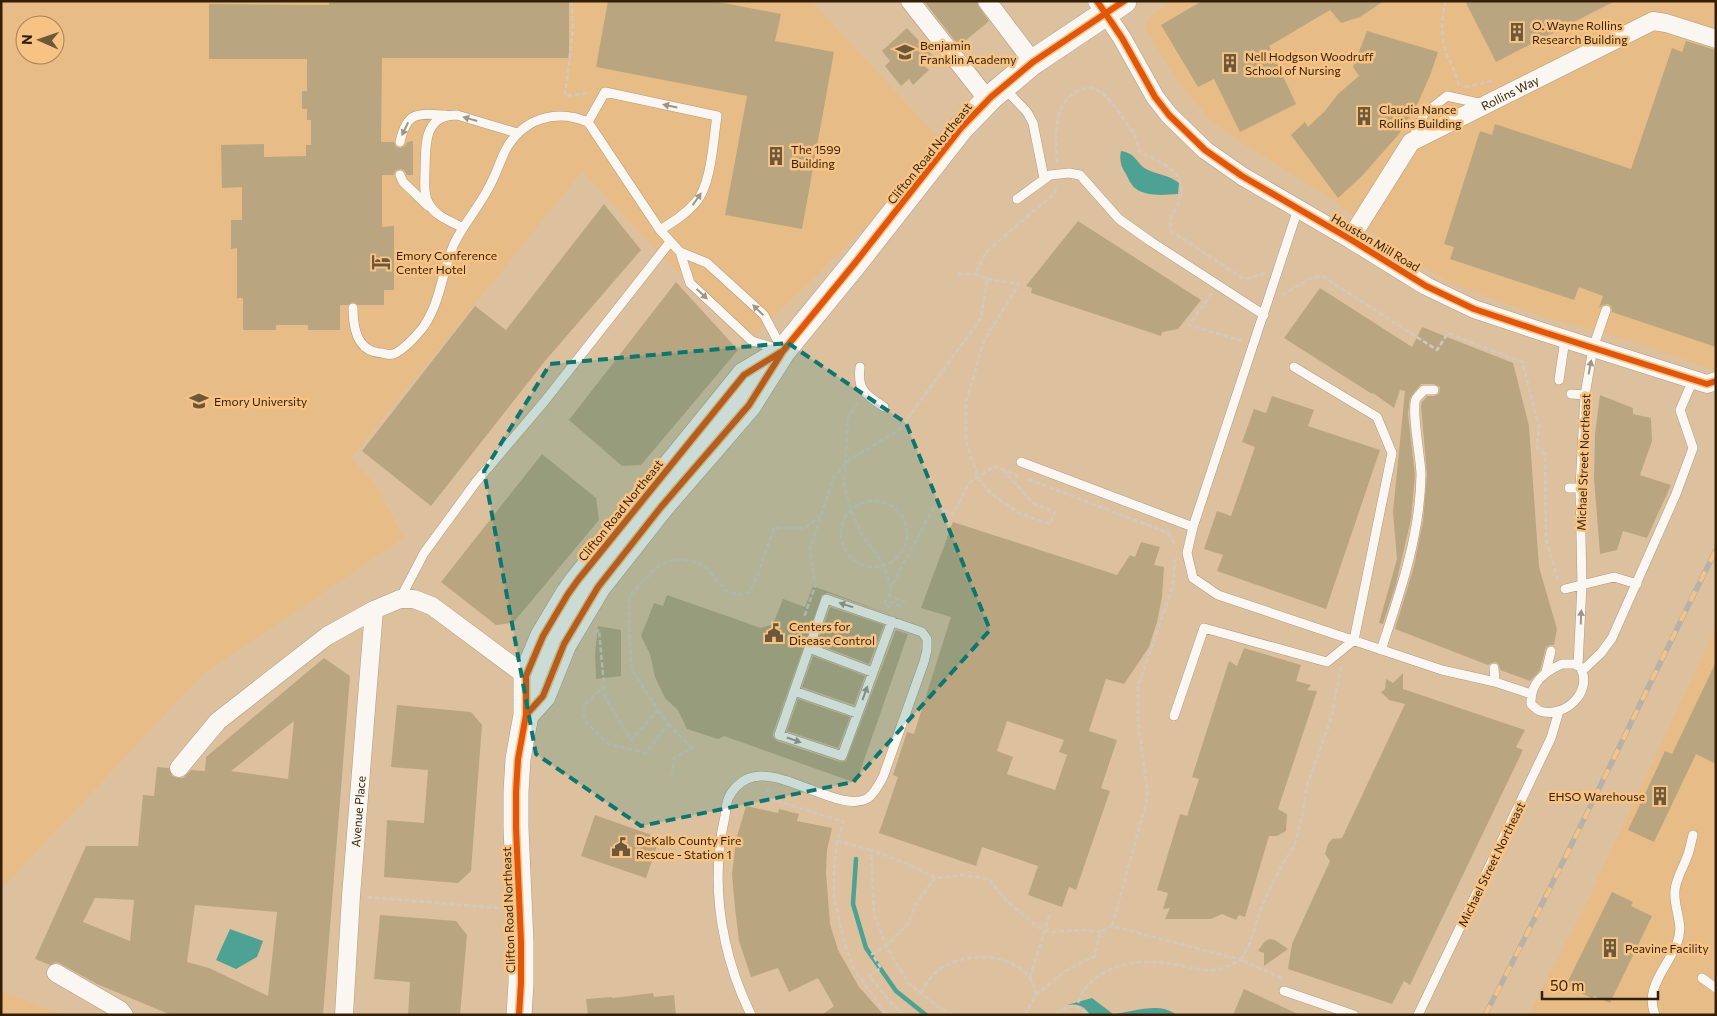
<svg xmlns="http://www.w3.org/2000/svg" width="1717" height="1016" font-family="Commissioner,sans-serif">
  <rect width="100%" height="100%" fill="#ddc19f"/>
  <path fill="#e7bc86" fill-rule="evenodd" d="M1,1H811L948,148L745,344L582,171L351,458L375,484L404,538L204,673L1,889ZM25,25H55V55H25Z
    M1173,1H1716V371L1639,343L1540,316L1453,284L1401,255L1332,199L1247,146L1212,122L1186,91L1161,55L1147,30L1146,24L1150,16Z
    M1716,627V1015H1529L1587,902Z
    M1,991L63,1015H1Z"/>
  <path fill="#4ea294" d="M1121,151C1137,154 1135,162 1146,169C1158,175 1167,174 1179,183L1178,194C1165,195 1146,197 1135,188C1131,185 1128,178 1126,174C1121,167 1119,160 1121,151Z
    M230,929L263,941L257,957L236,969L216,960Z
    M1092,998L1113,1014C1135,1012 1158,1001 1177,1015H1090C1085,1006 1077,1003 1067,1005Z"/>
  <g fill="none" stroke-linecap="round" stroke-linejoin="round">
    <path stroke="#4ea294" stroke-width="4.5" d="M856,859L853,904L866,948L896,991L926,1015"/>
  </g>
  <path fill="#b9a681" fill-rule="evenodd" d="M329,1H569V58H382L381,142H394L396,147L401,148L405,146L407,142L413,141V175H407L404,170L400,169L395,171L394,175H382V227L394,226V290H384V305H358L353,302L348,305H340V330H308V325H276V330H243V298H237V248L231,249V220H242V187L222,188L221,145L264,144V157L306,156V145H311V120H307V109H302V91H307V59H209V4L329,5Z
    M608,1H713L781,14L775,41L834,52L802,229L725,215L747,96L596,67Z
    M924,1H977L979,7L989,21L959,46Z
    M1202,1H1384L1360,17L1341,23L1330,10L1269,46L1296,104L1240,132L1214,79L1198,87L1161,25Z
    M1465,1H1615L1496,62Z
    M907,28L933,56L923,65L929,70L913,85L909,79L901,86L885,66L890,61L882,51Z
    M1367,31L1438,52L1431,73L1418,103L1399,134L1361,177L1338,198L1291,135L1305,122L1308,127L1325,111L1338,94L1359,76L1353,67Z
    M1686,41L1716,50V347L1612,312L1611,306L1608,304L1602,305L1599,308L1603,296L1579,287L1574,300L1450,259L1454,247L1444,244L1480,131L1492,135L1495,124L1631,169L1672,48L1682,52Z
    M604,204L641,250L545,361L431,506L362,451L475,306L506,330Z
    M1078,221L1201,300L1178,329L1162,332L1161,336L1031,293L1032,288L1026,286Z
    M676,282L738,350L641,465L622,466L569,420Z
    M1320,288L1412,347L1422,327L1513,363L1529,426L1539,567L1557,629L1554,645H1550L1546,647L1540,670L1530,681L1500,670L1499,665L1496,662L1491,663L1488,665L1395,629L1414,566L1423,521L1427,475L1421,406L1422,402L1427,396H1434L1439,394L1440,387L1434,384H1421L1410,398L1408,414L1415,475L1411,519L1396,584L1383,624L1379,623L1397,559L1393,512L1405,391L1400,390L1394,408L1373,393L1372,394L1284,338Z
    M1600,395L1633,408V414L1651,418L1652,441L1640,475L1671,485L1647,538L1623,531L1617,550L1600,554L1594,478L1595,434Z
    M1272,396L1314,410L1308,426L1380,450L1326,609L1217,571L1223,555L1204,549L1217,511L1231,516L1255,447L1242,442L1254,409L1266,413Z
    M542,454L596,498L599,520L513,623L496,625L441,582Z
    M953,522L1117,575L1130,555L1135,557L1141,542L1160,547L1154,565L1164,567L1162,597L1157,622L1149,647L1124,684L1106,679L1089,731L1117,740L1101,788L1110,791L1076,890L1069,887L1062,907L1028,895L1038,866L982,847L976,866L879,833L898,777L893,775L907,732L914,734L951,617L921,608ZM1007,721L1064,740L1059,752L1067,755L1055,790L1007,774L1013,757L997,751Z
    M813,586L892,615L828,593L822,595L773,733V737L777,741L840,762L846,761L896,630L908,634L856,783L724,736L718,739L687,729L678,710L665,698L655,677L650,654L641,636L654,603L663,606L667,595L761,628L773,624L783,599L805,607Z
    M830,607L884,625L869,664L817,644Z
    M598,626L621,630V676L596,679L595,654Z
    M1244,648L1301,665L1296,681L1311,685L1307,690L1317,691L1278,809L1287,814L1286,831L1277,836H1269L1245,917L1239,915L1236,920L1222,914L1211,919H1165L1170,908L1163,909L1168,893L1157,890L1180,814L1187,816L1199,779L1192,777L1229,661L1237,666Z
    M813,656L865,676L854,705L802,687Z
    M324,658L350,676L323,1015H171L97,984L61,964L56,962L50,965L35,959L86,846H138L143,795L154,796L157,767L169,768L172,776L178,778H183L191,770L205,771L206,757ZM294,721L288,779L231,771ZM95,898L134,900L130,941L83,922ZM195,905L277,912L268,996L209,968L187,962Z
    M1716,662V764L1696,754L1654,842L1628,830L1665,751L1672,754Z
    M1403,673V689L1525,730L1516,747L1523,750L1410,985L1404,981L1392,1004L1288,969L1292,944L1330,861L1325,854L1328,844L1332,839L1342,838L1405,704L1389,700L1381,692L1385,689L1386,679L1393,683Z
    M798,699L850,717L838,748L787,731Z
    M397,705L471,712L482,725L471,871L458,883L384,877L387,820L424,823L428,770L391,767Z
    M746,806L778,813L779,809L799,814L797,821L832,828L827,850L826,873L830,924L838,950L859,987L884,1015H822L834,1006L818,978L789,992L778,968L751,977L739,941L735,908L732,874L736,840Z
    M595,815L660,838L646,878L581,856Z
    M1612,892L1633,902L1631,906L1652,916L1610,1003L1594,996L1593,999L1566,985Z
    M380,915L456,921L467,935L460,1015H408L410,982L374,979Z
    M1270,939L1275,940L1288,949L1264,966V953L1258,951L1265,941Z
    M1244,989L1300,1015H1233Z
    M653,993L654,997L674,995L676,1015H588L586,999L612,997L613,998Z"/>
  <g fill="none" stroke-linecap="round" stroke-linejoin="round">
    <g stroke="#b09a80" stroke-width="10">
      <path id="service" d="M1004,88L1027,112L1033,123L1044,178
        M1413,138L1424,114L1447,96L1483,104
        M400,142C407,110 418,114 446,115
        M400,175L403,182L428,206
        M1017,199L1050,175L1069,173L1080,175L1119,219L1150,241L1264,315
        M1298,209L1193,527L1187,553L1193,578L1218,595L1442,670L1495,682L1531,694
        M463,228C451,221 436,217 429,204C423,194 425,181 425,170C426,145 423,115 457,115L517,133
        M660,230C673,222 686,214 696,202C712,183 713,140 717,116L605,92L588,122L660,230L680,252L690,283L752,341L778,349
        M680,252L707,263L764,315L782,349
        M353,308C353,328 357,352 382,353C385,354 390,355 393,354C402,352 419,333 424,326C441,301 442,271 454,244C463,225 478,208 488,189C495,177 499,164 505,151C522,119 555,108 588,122
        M860,367C857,391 866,395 884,407
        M1559,380L1565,339
        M1571,394L1585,395
        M1021,462L1193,527
        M1569,488H1580
        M1565,589L1614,577L1637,584
        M400,599L424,553L476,482L544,402L670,242
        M809,648L872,672
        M1381,650C1400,593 1420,536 1421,475C1421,459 1411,411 1416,399C1418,396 1421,393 1424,390H1434
        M1562,664H1574L1580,667C1594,691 1565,719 1540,711C1537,710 1534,707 1531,704C1530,683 1544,672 1562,664Z
        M1578,665L1582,585L1580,488L1585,395L1593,348L1606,310
        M1494,668L1495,682
        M1582,671L1601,653L1612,638L1676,494L1693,448L1680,410L1693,380
        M1546,672L1551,651
        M794,691L857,713
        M1174,716L1204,628L1327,662L1354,640L1392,453L1377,417L1294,367
        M1702,978L1716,988
        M1284,991L1354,1015
        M751,1015C740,992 730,965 725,940C716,899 716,856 725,816C726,810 726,802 729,797C732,790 740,782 747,779C778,763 841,815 868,798C875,793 879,784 883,777L924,662L927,650V639L922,632L826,599L779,735L842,756L892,621
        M1418,1015L1551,738L1559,711
        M1655,1015C1644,987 1668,967 1677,943C1685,924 1673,909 1675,890C1676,879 1683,868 1687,857C1690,850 1691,842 1693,835"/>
    </g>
    <g stroke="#b09a80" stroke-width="19">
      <g id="minor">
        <path d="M910,1L988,100"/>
        <path d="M987,1L1033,62"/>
        <path d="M1097,1L1122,38L1155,97L1169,115L1205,150L1242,176L1350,239L1426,286L1474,309L1546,333L1707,384L1716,381"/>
        <path id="s1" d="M1350,239L1411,142L1653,21L1666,23L1716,39"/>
        <path d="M179,768L218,721L327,636L374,610L400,599H414L432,606L526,676"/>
        <path d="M56,973L120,1010L124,1015"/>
        <path id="s2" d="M344,1015L351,896L374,610"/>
      </g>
    </g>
    <g stroke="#b09a80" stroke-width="26">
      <path id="secondary" d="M526,715L543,696L564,644L598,587L661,507L749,405L783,351L855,263L961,128L991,97L1033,62L1124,1
        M519,1015L521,983V943L516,828V792L518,759L526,715V676L543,636L568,594L578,580L744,375L779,354"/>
    </g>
    <path stroke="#d2c9be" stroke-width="2.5" stroke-dasharray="5 2.5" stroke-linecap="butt" d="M572,1L573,29L565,96L590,93
      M1446,1C1441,16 1441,38 1446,53C1451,64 1456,74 1459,86
      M1465,87L1492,81L1493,83
      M1057,162C1056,137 1052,104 1078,91C1083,88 1089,88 1094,88L1106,96L1116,108L1135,135L1139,151C1157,162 1189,170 1180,198C1175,213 1170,213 1171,231L1244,279L1263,274L1264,272
      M958,274H975
      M987,279L1019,284L984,341L966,402V441L978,477L990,493L1019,513L1050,524L1055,512L1034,504L1004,471
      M1212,293L1189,325L1242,341
      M1282,295L1311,278L1322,276L1437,350L1448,333L1522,362L1539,426L1537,448L1545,454L1546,541L1558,579
      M858,403L848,417L844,485L851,510L863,537L884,565L891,587
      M1028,479L1168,533L1169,530
      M841 534a33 33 0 1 1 66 0a33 33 0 1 1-66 0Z
      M821,515L834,477L849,460L900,429L981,318L987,279L975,274L986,252L1055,193L1056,185
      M1168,533L1176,546
      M890,607L884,604L886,600L899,606L904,602L889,595L891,587L934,507L953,514L969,483L994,466L1018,476
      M595,633L599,630L604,686L584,706V720L608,744L646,753L668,724L658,710
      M604,686L605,697L631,740L658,710L632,670L629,628V596L658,566L675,559L692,561L705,566L725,590L738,595L750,592L758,574L774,528H805L821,515L810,549L813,575L816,584L804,617
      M668,724L692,748L674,758L671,778
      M769,788L765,797L844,822L837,841L871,850
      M837,841L834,870V898L843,937L853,968L887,1015
      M935,878L906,863L871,850L874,913L886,946L909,984L940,1008L955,1015
      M367,897L499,908
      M1112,926L1148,796L1138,721V686L1173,586L1175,559
      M1030,977L1050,913
      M1282,978L1241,960L1250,943L1262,905L1283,863L1294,847L1303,813L1306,788L1331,719L1341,667
      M921,993C925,986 931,976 937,971C962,952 1008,951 1029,977C1033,981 1034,989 1036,995
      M904,1015L893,1005L869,976L881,968L872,954L886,946L908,924L916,903L935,878L963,875L989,879L1007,901L1038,927L1052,932L1082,930L1100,932
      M1025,1015L1036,995L1065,971L1095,956L1100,932L1112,926L1241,960C1234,963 1227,968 1220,969C1201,973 1184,965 1166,963C1136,959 1104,965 1085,989C1081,994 1079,1001 1076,1007
      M1056,1015C1065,1004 1079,1003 1088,1015"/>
    <use href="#service" stroke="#faf6f1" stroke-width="9"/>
    <use href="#minor" stroke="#faf6f1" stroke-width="18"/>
    <use href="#secondary" stroke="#faf6f1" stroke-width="25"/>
    <g stroke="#b8b1a8" stroke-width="5.5">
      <path id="rail" d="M1485,1015C1566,862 1638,705 1716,550"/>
    </g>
    <use href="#rail" stroke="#f7c385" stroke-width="4" stroke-dasharray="11" stroke-linecap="butt"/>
    <g stroke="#f7c385" stroke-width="9">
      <path id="cycleway" d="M1097,1L1122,38L1155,97L1169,115L1205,150L1242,176L1350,239L1426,286L1474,309L1546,333L1707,384L1716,381
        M526,715L543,696L564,644L598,587L661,507L749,405L783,351L855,263L961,128L991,97L1033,62L1124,1
        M519,1015L521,983V943L516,828V792L518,759L526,715V676L543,636L568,594L578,580L744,375L781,352"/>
    </g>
    <use href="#cycleway" stroke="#df560c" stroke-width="6"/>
  </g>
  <defs><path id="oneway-solid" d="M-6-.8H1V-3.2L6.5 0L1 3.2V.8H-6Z" transform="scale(1.25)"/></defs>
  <g fill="#a09586">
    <use href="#oneway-solid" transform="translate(670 106) rotate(-168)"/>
    <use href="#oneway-solid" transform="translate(470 119) rotate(-164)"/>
    <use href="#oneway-solid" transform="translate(405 129) rotate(115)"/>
    <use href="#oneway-solid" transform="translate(697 199) rotate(-55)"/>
    <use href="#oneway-solid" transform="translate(702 294) rotate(43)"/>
    <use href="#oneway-solid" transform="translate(758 310) rotate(-136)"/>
    <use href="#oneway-solid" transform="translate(1590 367) rotate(-79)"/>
    <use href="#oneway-solid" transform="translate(846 605) rotate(-162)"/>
    <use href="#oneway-solid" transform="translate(1581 617) rotate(-88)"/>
    <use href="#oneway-solid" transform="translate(865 693) rotate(-70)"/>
    <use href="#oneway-solid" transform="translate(794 740) rotate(19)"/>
  </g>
  <path fill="#0f766e" fill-opacity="0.2" stroke="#0f766e" stroke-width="4" stroke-dasharray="10 6" stroke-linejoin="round" d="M788,343L906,423L990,630L853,782L641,826L536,754L484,471L550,364Z"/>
  <defs>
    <g id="building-bare" transform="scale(1.5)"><path d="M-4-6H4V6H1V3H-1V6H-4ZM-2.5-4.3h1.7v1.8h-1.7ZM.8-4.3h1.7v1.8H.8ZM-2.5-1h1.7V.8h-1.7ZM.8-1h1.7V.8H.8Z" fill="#6e583a" stroke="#f7c385" stroke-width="2.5" paint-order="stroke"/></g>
    <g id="school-bare" transform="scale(1.5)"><path d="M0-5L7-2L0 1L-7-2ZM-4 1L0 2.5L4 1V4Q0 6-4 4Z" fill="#6e583a" stroke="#f7c385" stroke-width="2.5" paint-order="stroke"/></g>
    <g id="hotel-bare" transform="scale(1.5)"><path d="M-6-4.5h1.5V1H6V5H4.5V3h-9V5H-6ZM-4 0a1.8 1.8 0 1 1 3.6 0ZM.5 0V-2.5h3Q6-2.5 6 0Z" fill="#6e583a" stroke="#f7c385" stroke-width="2.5" paint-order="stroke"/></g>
    <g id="university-bare" transform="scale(1.5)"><path d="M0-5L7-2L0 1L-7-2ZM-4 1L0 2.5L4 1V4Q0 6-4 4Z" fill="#6e583a" stroke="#f7c385" stroke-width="2.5" paint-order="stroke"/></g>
    <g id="civic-bare" transform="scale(1.5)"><path d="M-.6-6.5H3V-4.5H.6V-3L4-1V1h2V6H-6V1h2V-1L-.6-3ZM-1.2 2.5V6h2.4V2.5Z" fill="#6e583a" stroke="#f7c385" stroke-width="2.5" paint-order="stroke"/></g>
  </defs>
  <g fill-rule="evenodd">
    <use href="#building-bare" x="1517" y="32"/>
    <use href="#school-bare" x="905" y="52"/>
    <use href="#building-bare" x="1230" y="63"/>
    <use href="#building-bare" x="1364" y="116"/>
    <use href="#building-bare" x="776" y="156"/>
    <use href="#hotel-bare" x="381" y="262"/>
    <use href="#university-bare" x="199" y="401"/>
    <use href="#civic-bare" x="774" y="633"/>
    <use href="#building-bare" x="1660" y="796"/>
    <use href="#civic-bare" x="621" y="847"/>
    <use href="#building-bare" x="1610" y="948"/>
  </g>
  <g text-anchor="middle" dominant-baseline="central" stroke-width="5" stroke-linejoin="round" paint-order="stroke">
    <g font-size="12" fill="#321f04" stroke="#f7c385" text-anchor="start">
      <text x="1532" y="25">O. Wayne Rollins<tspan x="1532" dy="14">Research Building</tspan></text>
      <text x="920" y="45">Benjamin<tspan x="920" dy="14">Franklin Academy</tspan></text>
      <text x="1245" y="56">Nell Hodgson Woodruff<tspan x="1245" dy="14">School of Nursing</tspan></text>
      <text x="1379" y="109">Claudia Nance<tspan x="1379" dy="14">Rollins Building</tspan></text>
      <text x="791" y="149">The 1599<tspan x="791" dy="14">Building</tspan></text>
      <text x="396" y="255">Emory Conference<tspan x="396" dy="14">Center Hotel</tspan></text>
      <text x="214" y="401">Emory University</text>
      <text x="789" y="626">Centers for<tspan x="789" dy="14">Disease Control</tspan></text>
      <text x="1645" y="796" text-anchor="end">EHSO Warehouse</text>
      <text x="636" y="840">DeKalb County Fire<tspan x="636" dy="14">Rescue - Station 1</tspan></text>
      <text x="1625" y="948">Peavine Facility</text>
    </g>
    <g font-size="12" fill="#321f04" stroke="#f7c385">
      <text stroke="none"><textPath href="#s1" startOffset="225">Rollins Way</textPath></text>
      <text transform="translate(929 153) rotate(-51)">Clifton Road Northeast</text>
      <text transform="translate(1376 242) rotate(31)">Houston Mill Road</text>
      <text transform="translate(1583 462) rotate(-88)">Michael Street Northeast</text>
      <text transform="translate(620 510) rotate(-51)">Clifton Road Northeast</text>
      <text stroke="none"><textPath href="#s2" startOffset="204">Avenue Place</textPath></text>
      <text transform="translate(1491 864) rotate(-64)">Michael Street Northeast</text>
      <text transform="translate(508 910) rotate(-92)">Clifton Road Northeast</text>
    </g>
  </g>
  <rect width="1717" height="1016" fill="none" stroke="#321f04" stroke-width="5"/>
  <g transform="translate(40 40) rotate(272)"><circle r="24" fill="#f7c385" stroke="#a88151"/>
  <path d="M0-4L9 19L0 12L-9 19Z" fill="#6e583a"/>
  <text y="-8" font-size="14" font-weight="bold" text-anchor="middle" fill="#321f04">N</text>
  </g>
  <path d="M1542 991v8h116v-8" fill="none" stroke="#321f04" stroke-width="2.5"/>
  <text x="1550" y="991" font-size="15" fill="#321f04" stroke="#f7c385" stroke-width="4" paint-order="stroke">50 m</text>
</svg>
